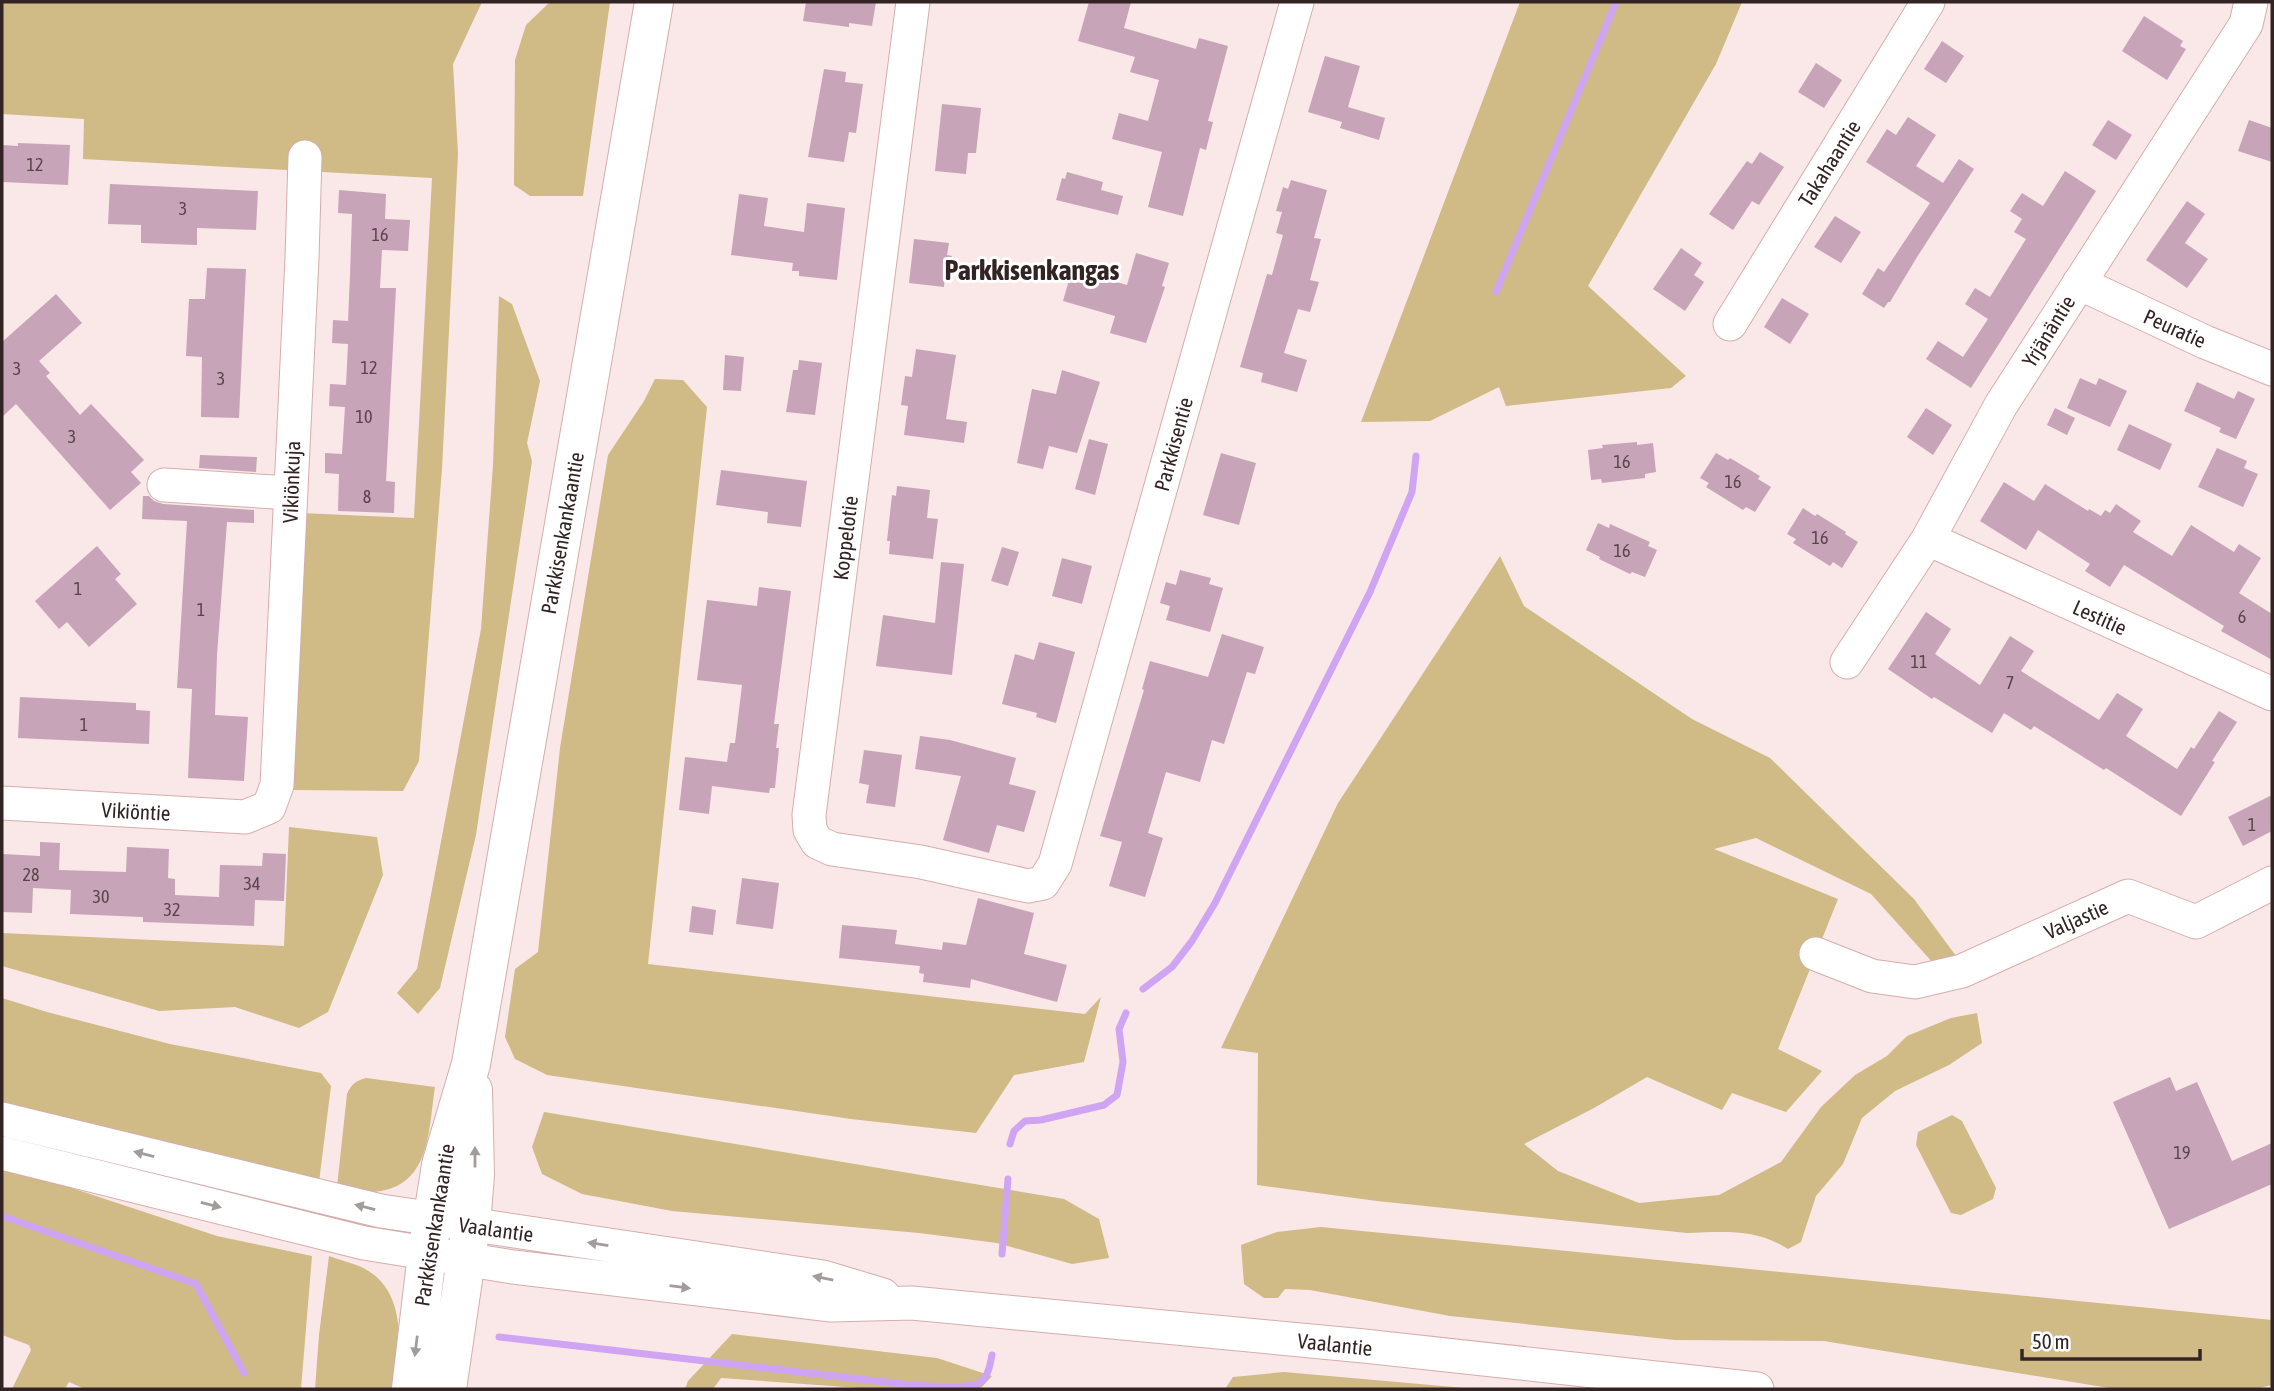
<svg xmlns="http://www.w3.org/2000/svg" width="2274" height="1391" font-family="'Asap Condensed',sans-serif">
  <rect width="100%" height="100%" fill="#f9e8e7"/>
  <path fill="#d0ba86" d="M2,2H482L453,64L458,154L442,469L419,761L403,791L290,790L301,513L414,518L432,178L83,159L84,119L2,114Z
    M550,2H610L583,196H530L514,185L515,60L526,25Z
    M1520,2H1742L1716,64L1588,286L1686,376L1671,388L1506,406L1499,387L1430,421L1361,422Z
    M499,296L512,304L540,381L527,443L532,461L476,835L440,988L418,1014L397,993L417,969L481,629L493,465Z
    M655,379L683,380L707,407L648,964L1085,1014L1101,997L1084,1062L1014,1075L976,1133L851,1119L547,1075L515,1059L505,1037L515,969L538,952L560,748L608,455L644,401Z
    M1500,556L1524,606L1692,719L1770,758L1914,899L1956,956L1934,964L1871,894L1756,838L1714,849L1838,899L1778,1049L1822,1071L1786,1112L1732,1093L1722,1110L1647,1077L1594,1108L1524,1144L1558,1171L1639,1203L1719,1195L1781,1162L1821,1107L1855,1075L1887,1056L1907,1036L1951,1018L1977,1013L1982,1043L1949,1065L1895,1091L1862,1118L1843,1164L1816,1196L1801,1242L1788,1249C1755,1228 1724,1232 1687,1233L1377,1201L1257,1185L1258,1053L1221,1048L1338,803Z
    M289,827L377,837L383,875L328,1012L299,1028L235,1007L159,1011L2,966V933L284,946Z
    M2,998L47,1012L170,1044L321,1073L331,1086L319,1182L2,1107Z
    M366,1078L435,1087C428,1132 431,1190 370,1192C360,1192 348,1189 337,1187L347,1094C352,1083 356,1081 366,1078Z
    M544,1112L1064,1199L1099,1219L1109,1258L1072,1264L997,1243L919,1233L672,1211L582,1194L542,1174L532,1147Z
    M1952,1115L1962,1121L1996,1188L1993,1199L1961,1215L1951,1213L1916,1145L1918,1132Z
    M2,1165L217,1236L312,1256L301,1389H85L69,1382L65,1389H12L31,1350L29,1345L2,1335Z
    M1321,1227L2272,1320V1385L2255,1389H2115L1824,1341L1675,1340L1450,1316L1310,1290L1285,1289L1278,1298H1264L1244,1284L1241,1245L1277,1232Z
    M329,1256C342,1261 359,1264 370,1272C407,1296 400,1352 396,1389H315L319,1335Z
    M732,1334L937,1358L992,1376L980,1389H873L721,1378L713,1389H685L688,1381Z
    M1284,1372L1476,1389H1225L1233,1377Z"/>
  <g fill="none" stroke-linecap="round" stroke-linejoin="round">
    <path stroke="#cfa5f3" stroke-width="7" d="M1496,292L1616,2
      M1143,989L1172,967L1192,941L1215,903L1370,592L1412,492L1416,456
      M1010,1144L1014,1131L1025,1121L1041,1120L1104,1105L1117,1095L1123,1062L1119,1029L1126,1013
      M2,1216L196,1284L244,1373
      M1002,1254L1008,1179
      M499,1337L911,1385C926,1386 972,1390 982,1381C989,1374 990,1364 992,1355"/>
  </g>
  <path fill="#c7a4b8" d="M806,2H876L872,26L849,23V27L803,21Z
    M1089,2H1131L1124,28L1196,49L1199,38L1228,46L1208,121L1213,122L1206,150L1200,148L1183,216L1148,207L1162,152L1112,139L1119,113L1148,121L1159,80L1130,72L1135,57L1078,41Z
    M2144,16L2183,41L2180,46L2186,49L2167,80L2122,51Z
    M1942,41L1964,56L1946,83L1924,69Z
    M1325,56L1360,66L1348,107L1385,118L1379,140L1340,128L1342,122L1308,112Z
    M1816,63L1842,80L1824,108L1798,92Z
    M824,69L846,72L845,82L863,84L856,133L849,132L844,162L808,157Z
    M942,104L981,108L976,153H968L966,174L935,171Z
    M1908,117L1936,135L1916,166L1943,183L1959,159L1974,169L1917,257L1890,302H1888L1884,308L1862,294L1878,268L1884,272L1930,203L1866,162L1887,129L1896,135Z
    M2108,120L2132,135L2116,160L2092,145Z
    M2249,120L2272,128V162L2238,151Z
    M18,143L70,145L68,185L2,182V145L18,146Z
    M1760,152L1784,167L1759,205L1752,201L1733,230L1709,214L1747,161L1752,164Z
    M2065,171L2096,191L1971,388L1926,359L1938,341L1963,357L1988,319L1965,304L1975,288L1990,297L2026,239L2014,232L2022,219L2010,211L2022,193L2043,206Z
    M1067,172L1103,182L1101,190L1123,196L1118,215L1056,200L1062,178L1065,179Z
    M1291,180L1327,190L1314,238L1321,239L1310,280L1319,282L1310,312L1298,309L1284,353L1307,360L1297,392L1261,382L1263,373L1240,367L1267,274L1272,275L1283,235L1276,233L1282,212L1276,211L1283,187L1288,189Z
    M110,184L258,191L256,230L197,228V245L141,243V225L108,224Z
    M339,190L386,194L385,219L410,220L408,251L382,250L380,288H396L386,481L395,482L394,513L338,511L339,474L325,473V453L342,454L345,407L329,406L330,384L346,385L348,344L332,343L333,320L348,321L350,275L352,214L338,213Z
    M739,194L768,198L764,226L804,232L807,203L845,208L837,280L799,276V271H792L793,263L731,255Z
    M2187,201L2205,214L2185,243L2208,259L2187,288L2146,260Z
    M1835,216L1861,232L1841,263L1814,247Z
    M914,239L949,243L947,255L952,256L950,277L945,276L944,287L909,283Z
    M1681,248L1702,263L1694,275L1704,282L1685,311L1653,289Z
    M1136,253L1169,263L1162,286L1165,287L1146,343L1110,333L1115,316L1063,301L1073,266L1092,271L1091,275L1127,285Z
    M207,268L246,269L239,418L201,417L202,357L186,356L189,299H205Z
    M56,294L82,323L39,361L50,373L46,376L80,415L91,404L144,460L131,472L141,483L110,510L16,404L2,417V342Z
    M1782,298L1809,314L1790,344L1764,327Z
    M916,349L956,355L946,419L967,422L964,443L904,435L908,406L901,405L905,376L912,377Z
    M725,355L744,357L741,391L723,390Z
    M799,360L822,363L815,415L786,412L793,370H798Z
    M1062,370L1100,382L1077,453L1049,446L1043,469L1017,463L1032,389L1056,394Z
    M2080,378L2096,385L2099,378L2127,391L2110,427L2067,408Z
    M2197,382L2234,399L2238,391L2255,399L2236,439L2219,432L2221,428L2184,411Z
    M1926,408L1952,425L1933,455L1907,437Z
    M2055,408L2075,418L2067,435L2047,425Z
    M2129,424L2172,444L2160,470L2117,450Z
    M1089,439L1108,444L1095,495L1075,489Z
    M1637,442V445L1653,443L1656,472L1645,474V478L1602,483L1601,479L1591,480L1588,450L1603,448L1602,445Z
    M2217,448L2247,461L2244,468L2258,474L2243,507L2198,487Z
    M1221,453L1256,463L1239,525L1203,515Z
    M1716,453L1728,460L1730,458L1760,476L1758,479L1771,487L1755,512L1746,507L1743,510L1706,487L1709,483L1700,478Z
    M200,455L257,457L256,472L199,468Z
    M721,470L807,481L801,527L767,523L768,512L716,505Z
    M2004,482L2034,501L2045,484L2088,511L2089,509L2101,516L2105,510L2110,513L2116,504L2141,521L2133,532L2172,556L2191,525L2234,552L2239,544L2261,558L2239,593L2272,614V660L2221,631L2224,626L2124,565L2110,587L2085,571L2090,564L2038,530L2026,550L1980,521Z
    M897,486L930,490L927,518L938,519L933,559L889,554L890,541H887L892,495L896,496Z
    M143,496H149L154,501L163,504L254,510V523L227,522L217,655L215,715L248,717L244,781L188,778L192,689L177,688L187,521L142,519Z
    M1803,508L1815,516L1817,514L1846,532L1845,534L1858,542L1842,568L1833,562L1830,566L1793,543L1796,539L1787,534Z
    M1598,523L1609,528L1610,524L1650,542L1648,546L1657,550L1645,577L1632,572L1630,574L1599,559L1600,557L1586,550Z
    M97,546L121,574L115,579L137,604L89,647L67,622L59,629L35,601Z
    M1002,547L1019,552L1008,586L991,581Z
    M1062,558L1092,566L1082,604L1052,596Z
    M941,562L964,564L952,675L876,666L883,615L935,623Z
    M1180,570L1211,578L1209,584L1223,588L1210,632L1166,620L1170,606L1160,603L1166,582L1176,585Z
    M759,587L791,591L774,724H779L776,748H779L775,788H770L769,793L712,786L709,814L679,810L685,757L727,762L730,743H735L742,685L697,680L707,600L757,606Z
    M1926,612L1951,629L1935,654L1980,685L2010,636L2034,651L2021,671L2099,720L2117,693L2143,709L2126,736L2177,769L2191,747L2194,749L2219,711L2237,722L2212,761L2215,762L2181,816L2106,768L2104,770L2034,726L2031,730L2004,713L1992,733L1934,697L1932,699L1888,669Z
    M1222,634L1264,647L1255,674L1247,672L1224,744L1212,740L1200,782L1166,772L1148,833L1163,838L1145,897L1109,886L1122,842L1100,836L1144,690L1142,689L1150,661L1208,677Z
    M1039,642L1075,652L1056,723L1036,717L1037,713L1002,704L1015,654L1034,660Z
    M20,697L136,703V710L150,711L149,744L18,738Z
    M920,736L950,740L1016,758L1009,784L1036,791L1024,832L997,825L989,853L943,840L961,776L915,769Z
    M864,750L902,755L895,807L866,803L869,785L859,783Z
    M2272,795V831L2243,846L2228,817Z
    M40,842L60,843L59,870L126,872L127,847L169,849L168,878L175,879V895L219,897L220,865L262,866L263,853L286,854L284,901L255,900L254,926L143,922V917L70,914L71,890L33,888L32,913L2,912L3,854L40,856Z
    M742,878L779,883L773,929L736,924Z
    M978,898L1034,913L1024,954L1067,965L1057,1002L971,979L970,988L923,982L924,974L919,973L920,966L839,958L842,925L897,930L895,944L942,950L943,942L966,945Z
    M692,906L716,910L713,935L689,932Z
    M2170,1077L2176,1091L2197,1082L2232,1161L2272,1143V1184L2169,1229L2113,1102Z"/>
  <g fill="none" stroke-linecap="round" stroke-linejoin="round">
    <g stroke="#d6adad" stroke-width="35">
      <path id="minor" d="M913,2L809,815L810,830L817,842L832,849L921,862L1028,886L1043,883L1055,864C1138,577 1216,289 1297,2
        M2079,283L2205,342L2272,369
        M1730,324L1928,2
        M164,485L291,493
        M1928,539L2272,694
        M1847,662L1928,539L2001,405L2246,24L2251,2
        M2,803L245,817L269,807L277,785L302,258L305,157
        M1816,954L1872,976L1915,982L1962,971L2128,896L2196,922L2272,883
        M2,1119L381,1211L823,1277L883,1295
        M2,1153L364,1243L513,1267L831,1305L912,1303L1364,1346L1757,1389"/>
    </g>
    <g stroke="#d6adad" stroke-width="40">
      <path id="major" d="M411,1389L427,1254L441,1165L471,1064L654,2
        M447,1389L471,1225L475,1175L473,1090"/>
    </g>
    <use href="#minor" stroke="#fff" stroke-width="33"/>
    <use href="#major" stroke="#fff" stroke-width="38"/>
  </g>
  <defs><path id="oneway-solid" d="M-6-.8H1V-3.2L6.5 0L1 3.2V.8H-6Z" transform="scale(1.75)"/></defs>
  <g fill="#a39c9c">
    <use href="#oneway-solid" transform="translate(144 1154) rotate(-166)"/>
    <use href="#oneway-solid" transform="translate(475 1157) rotate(-90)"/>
    <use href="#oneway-solid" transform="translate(211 1205) rotate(14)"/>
    <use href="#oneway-solid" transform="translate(365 1207) rotate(-166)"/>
    <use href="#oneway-solid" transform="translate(598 1244) rotate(-171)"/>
    <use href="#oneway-solid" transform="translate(823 1278) rotate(-168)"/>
    <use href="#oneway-solid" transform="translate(680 1287) rotate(7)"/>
    <use href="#oneway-solid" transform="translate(416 1346) rotate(97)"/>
  </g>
  <g text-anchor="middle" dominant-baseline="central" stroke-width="6" stroke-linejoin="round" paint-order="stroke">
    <g font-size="18" fill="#584449">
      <text x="35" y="164">12</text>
      <text x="183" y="208">3</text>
      <text x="380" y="234">16</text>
      <text x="369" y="367">12</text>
      <text x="17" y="368">3</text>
      <text x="221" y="378">3</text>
      <text x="364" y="416">10</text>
      <text x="72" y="436">3</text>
      <text x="1622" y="461">16</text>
      <text x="1733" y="481">16</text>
      <text x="367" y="496">8</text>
      <text x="1820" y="537">16</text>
      <text x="1622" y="550">16</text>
      <text x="78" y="588">1</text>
      <text x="201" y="609">1</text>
      <text x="2242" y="616">6</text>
      <text x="1919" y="661">11</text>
      <text x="2010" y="682">7</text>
      <text x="84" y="724">1</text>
      <text x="2252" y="824">1</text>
      <text x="31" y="874">28</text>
      <text x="252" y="883">34</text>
      <text x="101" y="896">30</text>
      <text x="172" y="909">32</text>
      <text x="2182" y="1152">19</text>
    </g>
    <g font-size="21" fill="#332424" stroke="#fff">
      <text transform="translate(1829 163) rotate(-58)">Takahaantie</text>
      <text transform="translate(2175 328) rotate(24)">Peuratie</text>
      <text transform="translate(2048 331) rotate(-58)">Yrjänäntie</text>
      <text transform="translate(1173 444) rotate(-75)">Parkkisentie</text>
      <text transform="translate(291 482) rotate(-88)">Vikiönkuja</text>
      <text transform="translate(562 533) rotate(-80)">Parkkisenkankaantie</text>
      <text transform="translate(845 538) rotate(-83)">Koppelotie</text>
      <text transform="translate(2100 617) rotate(24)">Lestitie</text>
      <text transform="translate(136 811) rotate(3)">Vikiöntie</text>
      <text transform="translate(2076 919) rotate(-24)">Valjastie</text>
      <text transform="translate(434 1225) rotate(-81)">Parkkisenkankaantie</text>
      <text transform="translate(496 1229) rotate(8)">Vaalantie</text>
      <text transform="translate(1335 1344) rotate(6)">Vaalantie</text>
    </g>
    <g font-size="28" font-weight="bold" fill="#332424" stroke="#fff">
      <text x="1032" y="270">Parkkisenkangas</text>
    </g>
  </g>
  <rect width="2274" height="1391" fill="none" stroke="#332424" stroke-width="7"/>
  <path d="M2022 1349v10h178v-10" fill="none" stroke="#332424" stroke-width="3.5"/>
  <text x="2032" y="1349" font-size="21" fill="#332424" stroke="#ffffff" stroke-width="5" paint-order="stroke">50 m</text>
</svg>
